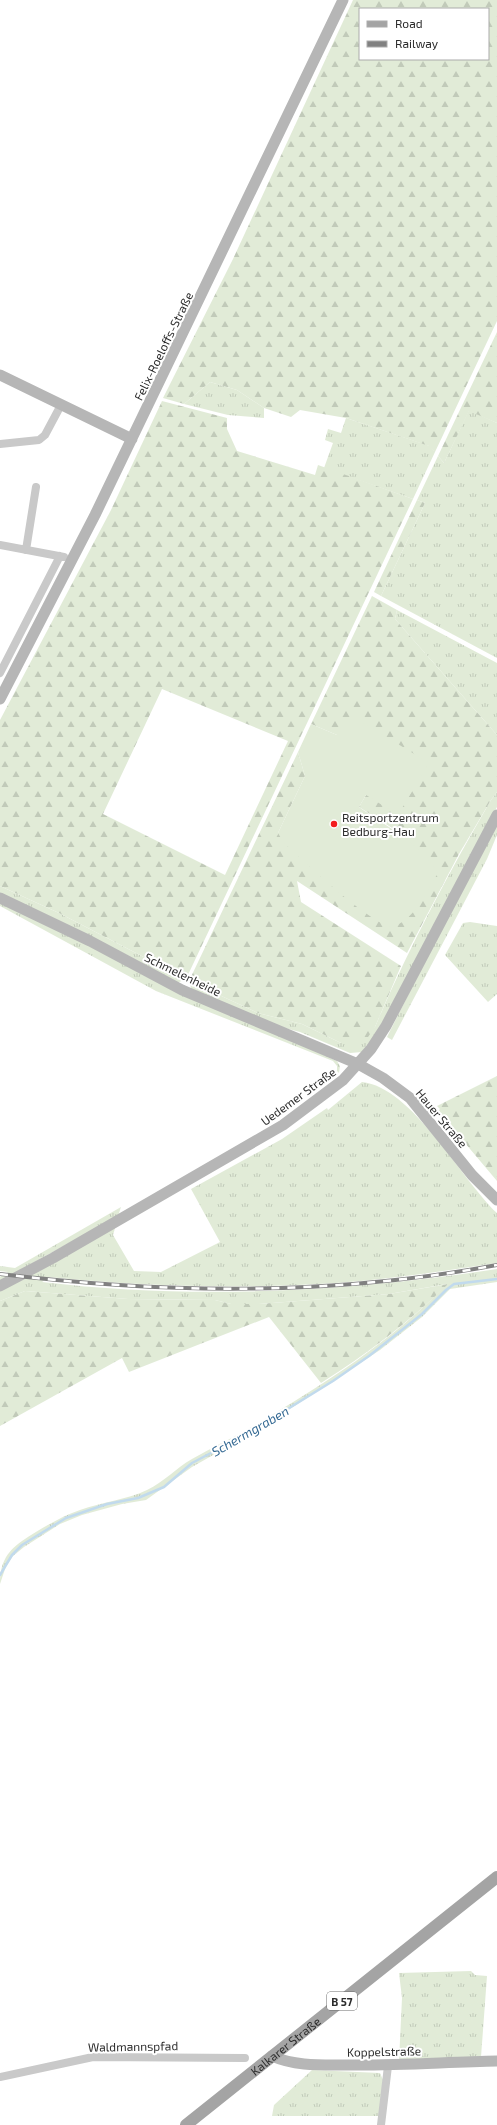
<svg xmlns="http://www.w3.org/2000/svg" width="497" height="2125" font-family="'Exo 2',sans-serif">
  <defs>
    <pattern id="grass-tufts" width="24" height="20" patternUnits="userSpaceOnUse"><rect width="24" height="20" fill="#e1ebd7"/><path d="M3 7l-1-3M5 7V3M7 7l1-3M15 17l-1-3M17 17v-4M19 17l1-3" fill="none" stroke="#c1cab9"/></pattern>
    <pattern id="forest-firs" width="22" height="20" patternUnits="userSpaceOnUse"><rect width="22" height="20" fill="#e1ebd7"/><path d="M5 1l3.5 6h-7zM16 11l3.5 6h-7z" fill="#c1cab9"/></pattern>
  </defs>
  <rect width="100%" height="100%" fill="#fff"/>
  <path fill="url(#grass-tufts)" d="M210,382L237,390L264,408V418L228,415L184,404Z
    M469,410L497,423V658L381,596L425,503L417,500L438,456L444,463Z
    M346,418L430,446L435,452L413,499L324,468L333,443L325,440L328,429L341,433Z
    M397,610L497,663V735L395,619Z
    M497,792V807L379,1030L362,1052L350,1053L300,1032L273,1025L192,991L189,981L258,1013L302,1024L341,1043L375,1027C408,949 448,874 491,800Z
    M497,824V835L487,859L392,1040L387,1037L439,933Z
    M0,886L59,913L186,979L177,983L0,894Z
    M0,902L337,1061L340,1066L339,1073L337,1071V1066L333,1061L156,991L0,906Z
    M470,922L497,926V994L488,1002L445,955L463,923Z
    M362,1082C412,1087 461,1179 497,1213V1263C438,1272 379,1281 319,1284C230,1289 138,1286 49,1277L42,1282C194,1300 346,1292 497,1269V1282L450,1289L422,1317L380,1350L259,1429L192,1467L146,1500L122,1504L82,1515L60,1524L24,1547L13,1556L6,1566L0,1584C0,1565 5,1553 22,1541C40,1529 60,1517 80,1510C102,1502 126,1500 147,1490C164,1482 176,1468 192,1459C213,1447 235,1437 255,1425C323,1385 392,1341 447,1284L389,1294L259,1304H231L215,1300L128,1299L25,1291L0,1301V1289L116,1225L113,1235L134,1271L161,1272L220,1242L191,1189L282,1139L327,1108L328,1110Z
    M121,1207L118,1216L0,1281V1277L8,1272L0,1271V1266L15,1268Z
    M471,1971L475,1975L487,1976L481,2057L399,2061L402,1998L399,1973Z
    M312,2070L380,2073L383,2080L379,2116H272L274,2105Z"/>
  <path fill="url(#forest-firs)" fill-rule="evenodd" d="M353,0H497V321L435,452L429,446L346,418L300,410L291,417L264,408L237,390L210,382L184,404L163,398L233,259ZM360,9H488V59H360Z
    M497,332V423L469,411L444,463L438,456Z
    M162,401L227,418V429L237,451L315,475L318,465L413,499L186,979L59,913L0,886V720L111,510ZM162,689L288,741L225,875L103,814Z
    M417,500L425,503L381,596L374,592Z
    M372,596L397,610L395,619L497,735V792L491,800L459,854L407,953L297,881L301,902L401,966L375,1027L368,1037L349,1043H341L302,1024L258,1013L189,981L298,752L305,776L278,833H400L359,807L366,795L337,735L311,724Z
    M497,1076V1181L438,1111L440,1109L437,1106Z
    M448,1284C409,1322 367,1354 321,1383L269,1317L129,1372L122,1358L0,1426V1301L25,1291L128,1299L215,1300L231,1304H259L389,1294Z"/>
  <path fill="#e1ebd7" d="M357,719L429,763L398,815L366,795L359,807C387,827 419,842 438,873C427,891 415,919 394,926C378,932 298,856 283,842L278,833L305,776L298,752L311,724L337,735Z"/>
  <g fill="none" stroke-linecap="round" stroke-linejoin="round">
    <path stroke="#c1daed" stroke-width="2.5" d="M0,1575L12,1555L22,1545L66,1518L107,1504L138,1498L164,1487L192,1463L247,1434L333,1381L369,1356L422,1314L446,1290L454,1284L497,1279"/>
    <path stroke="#c9c9c9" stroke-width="8" d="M0,444L39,440L45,435L61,405
      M0,545L64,557
      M26,550L36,487
      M0,673L60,556
      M0,2077L93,2057L245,2058
      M381,2125L388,2066"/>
    <path stroke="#b6b6b6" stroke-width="11" d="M0,375L132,439
      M0,699L95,515L343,0
      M0,898L90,941L182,990L358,1064L383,1078L410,1098L472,1175L497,1200
      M0,1286L53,1258L283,1125L343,1080L371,1049L386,1026L497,815
      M272,2056C294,2066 320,2065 344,2065C395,2066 446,2062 497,2061"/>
    <path stroke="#a4a4a4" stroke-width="12" id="s1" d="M186,2125L497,1877"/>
    <g stroke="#818181" stroke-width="4">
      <path id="rail" d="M0,1274C167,1294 331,1296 497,1265"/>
    </g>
    <use href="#rail" stroke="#fff" stroke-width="2.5" stroke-dasharray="8" stroke-linecap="butt"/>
  </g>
  <circle fill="#f31d20" stroke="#fff" stroke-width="1.5" cx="334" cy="824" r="4"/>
  <g text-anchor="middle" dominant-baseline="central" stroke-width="4" stroke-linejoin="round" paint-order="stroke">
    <rect fill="#fff" stroke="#6b6b6b" stroke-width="1" x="327" y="1992" width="30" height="18" rx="3"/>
    <g font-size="11" font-weight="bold" fill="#2c2c2c">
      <text x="342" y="2001">B 57</text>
    </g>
    <g font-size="12" fill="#2c2c2c" stroke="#fff">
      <text transform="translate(163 346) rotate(-64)">Felix-Roeloffs-Straße</text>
      <text transform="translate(183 974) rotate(26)">Schmelenheide</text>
      <text transform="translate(298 1096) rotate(-36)">Uedemer Straße</text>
      <text transform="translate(442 1118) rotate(50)">Hauer Straße</text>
      <text transform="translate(133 2046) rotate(-1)">Waldmannspfad</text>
      <text stroke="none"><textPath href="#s1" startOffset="127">Kalkarer Straße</textPath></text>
      <text transform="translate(384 2051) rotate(-1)">Koppelstraße</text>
    </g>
    <g font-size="12" fill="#2c2c2c" stroke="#fff" text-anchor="start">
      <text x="342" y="817">Reitsportzentrum<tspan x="342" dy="14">Bedburg-Hau</tspan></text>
    </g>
    <g font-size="13" font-style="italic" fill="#346993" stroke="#fff">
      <text transform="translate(250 1431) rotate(-30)">Schermgraben</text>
    </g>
  </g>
  <rect x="359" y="8" width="130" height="52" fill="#ffffff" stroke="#ababab"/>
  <rect x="367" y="21" width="20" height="6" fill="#a4a4a4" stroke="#ababab"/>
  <text x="395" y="28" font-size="12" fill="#2c2c2c">Road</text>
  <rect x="367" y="41" width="20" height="6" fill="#818181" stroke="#ababab"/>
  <text x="395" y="48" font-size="12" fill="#2c2c2c">Railway</text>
</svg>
